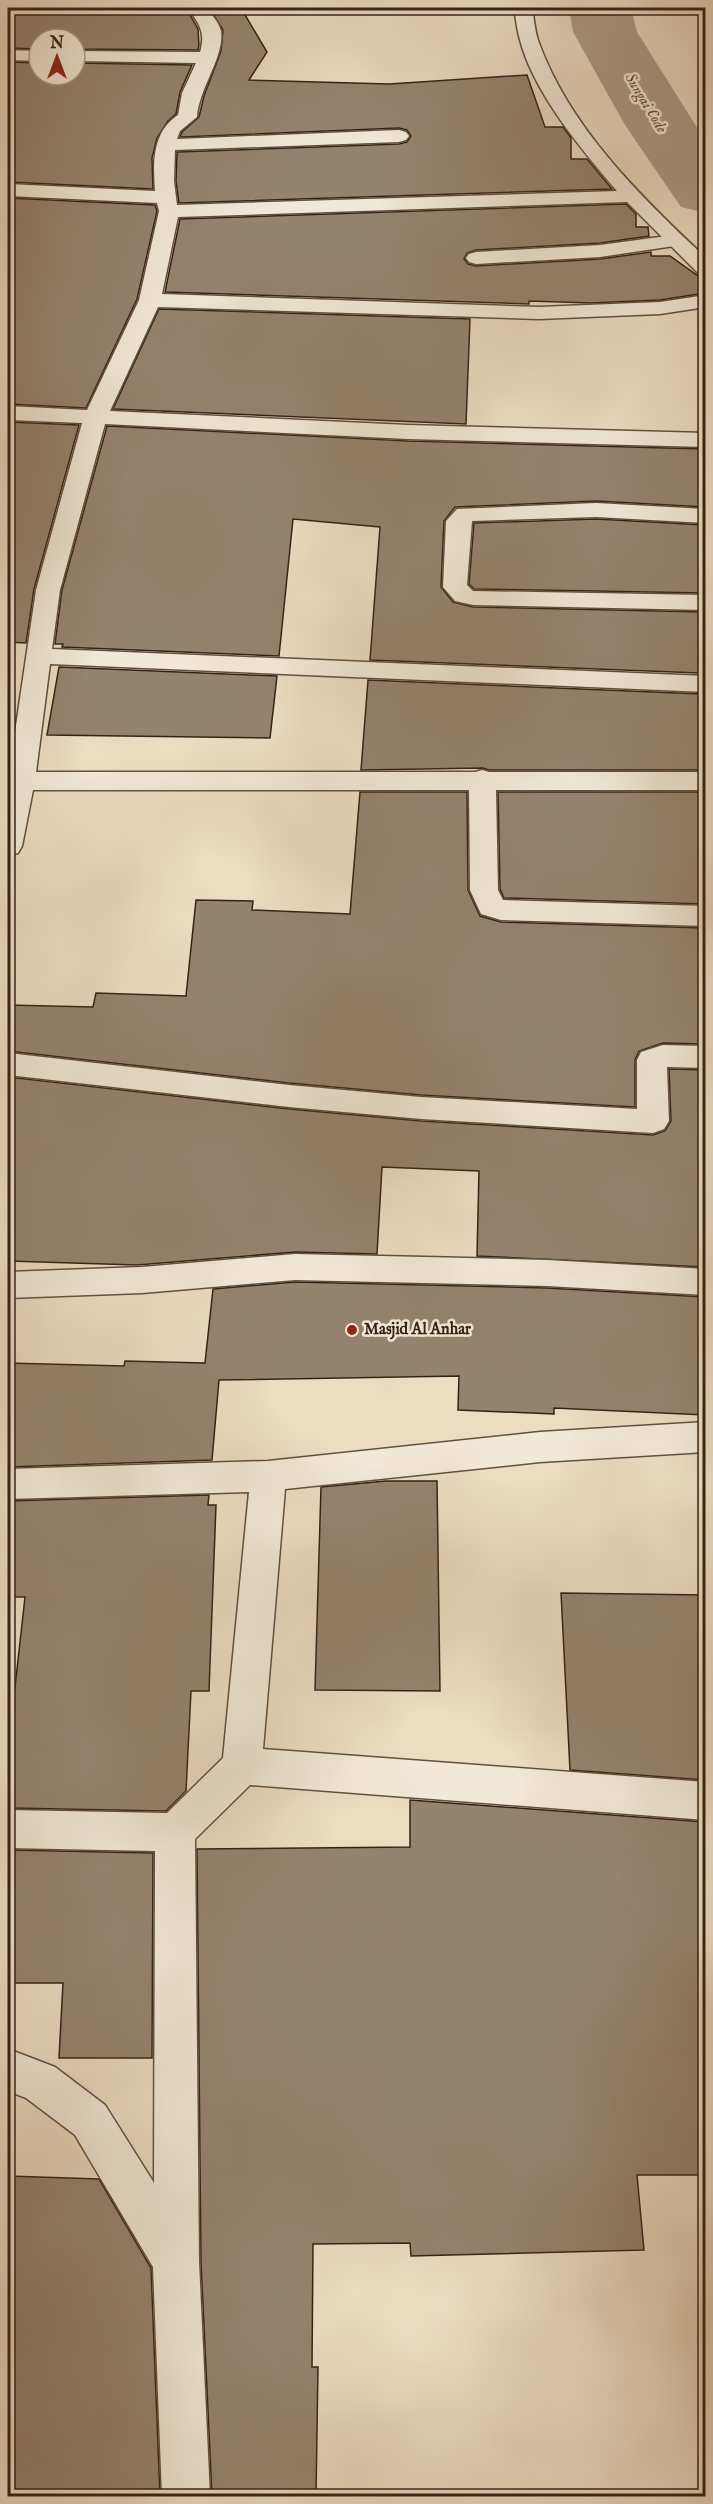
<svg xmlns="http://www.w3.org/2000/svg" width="713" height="2504" font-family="'IM FELL English',serif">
  <rect width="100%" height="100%" fill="#ebdcc2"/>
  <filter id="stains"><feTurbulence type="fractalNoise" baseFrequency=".00333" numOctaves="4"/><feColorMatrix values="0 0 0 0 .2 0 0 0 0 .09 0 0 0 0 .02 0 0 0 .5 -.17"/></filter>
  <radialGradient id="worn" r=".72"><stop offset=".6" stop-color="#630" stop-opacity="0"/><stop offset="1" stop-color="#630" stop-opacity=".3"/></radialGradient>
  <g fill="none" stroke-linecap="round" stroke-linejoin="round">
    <path fill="#ad9d88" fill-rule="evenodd" d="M569,8H631L637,32L706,142V213L681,207L625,125L573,32Z"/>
  </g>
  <path fill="#94836f" stroke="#352216" stroke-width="1.5" d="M8,8H186L198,29L199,45L198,50L75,49V39H39V49L8,48Z
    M209,8H241L267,52L249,80L389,84L527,75L545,127H563L571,138V159H587L612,189L179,203L176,181L177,152L399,144L407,142L411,136L407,130L399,128L180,137L182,132L199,117L204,96L221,51L223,30Z
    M8,62L39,63V75H75V63L192,65L180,92L176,114L168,121L157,138L152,158L153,189L8,182Z
    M8,198L155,205L157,211L137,299L86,408L8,404Z
    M626,204L636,214V227H648L649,236L600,243L476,250L467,253L464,259L468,264L476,266L600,259L651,252V256H670L705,281V293L660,300L591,303L529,301V304L165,292L180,219Z
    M159,309L470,319L466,424L113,409Z
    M8,422L79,425L34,589L26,643L8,642Z
    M107,426L408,441L705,449V507L596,501L455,507L444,521L441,587L453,602L473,607L705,612V658H698L699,673L370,660L380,527L293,519L279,656L62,647L63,644H55L62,590Z
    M596,519L705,525V593L474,589L469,584L474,523Z
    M59,667L277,676L270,738L47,735Z
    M368,680L701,694L705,770H489L483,768L361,770Z
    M360,792H467L468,890L480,916L501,922L705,928V1044L663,1043L639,1051L635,1060V1107L421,1095L289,1083L8,1051V1005L93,1007L96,993L186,996L196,900L253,901L252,910L350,914Z
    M498,792H705V904L504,898L500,889Z
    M669,1069L705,1070V1267L477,1256L479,1171L382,1167L377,1254L295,1252L137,1265L8,1261V1077L289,1109L421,1121L653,1135L665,1131L671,1121Z
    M295,1282L547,1288L705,1297V1415L554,1408V1414L458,1410L459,1376L219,1380L212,1460L8,1467V1363L124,1366L125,1361L205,1363L213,1289Z
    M386,1481H437L440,1691L315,1690L321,1487Z
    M209,1495L208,1505H216L209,1691H191L186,1791L166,1811L8,1808V1714H12L25,1597H8V1501Z
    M561,1593L705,1595V1780L570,1770Z
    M410,1800L705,1822V2175H637L644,2250L411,2256L410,2243L313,2244L312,2367H318L316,2496H212L201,2262L197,1849L410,1847Z
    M8,1850L153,1853L152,2058H59L63,1983H8Z
    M8,2176L99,2179L151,2268L160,2496H8Z"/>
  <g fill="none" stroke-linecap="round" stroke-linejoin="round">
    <g stroke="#625041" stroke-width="3">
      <path id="lane" d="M674,235L681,237L684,241L681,245L600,257L476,264L469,262L466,258L469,254L476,252L600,245Z"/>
    </g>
    <g stroke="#625041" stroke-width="3">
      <path id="street" d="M188,8H206C211,14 219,22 221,31C225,56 199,88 197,117L180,131L177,139L399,130L406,132L409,136L406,140L399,142L175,150L174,181L177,205L617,191C581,149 534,93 520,40C517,30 516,19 514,8H532C534,19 535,32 539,43C570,128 641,197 706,258V276L699,274L627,202L178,217L162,294L539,307L660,302L706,295V307L660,314L539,319L158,307L110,411L408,425L706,433V447L408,439L105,424L60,590L52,649L706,676V692L50,664L36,772H475L482,770L489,772H706V790H496L498,890L503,900L706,906V926L501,920L481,914L470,890L469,790H33L22,846L18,853L8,855V780L36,590L82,423L8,420V406L87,410L139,300L159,211L157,203L8,196V184L155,191C153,162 152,132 178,115L182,93L196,63L75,61V51L200,52C206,32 199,24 188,8Z
        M8,50L39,51V61L8,60Z
        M596,503L706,509V523L596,517L472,521L467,585L473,591L706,595V610L473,605L455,601L443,587L446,521L457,509Z
        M663,1045L706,1046V1068L667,1067L669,1121L664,1129L653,1133L421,1119L289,1107L8,1075V1053L289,1085L421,1097L637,1109V1060L641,1052Z
        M295,1254L547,1260L706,1269V1295L547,1286L295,1280L142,1293L8,1298V1272L142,1267Z
        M706,1422V1452L540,1462L285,1489L263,1749L706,1782V1820L250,1785L195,1839L199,2262L210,2496H162L153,2267L75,2135L26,2098L8,2091V2049L55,2067L105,2105L154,2183L155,1851L8,1848V1810L167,1813L223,1758L249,1492L8,1499V1469L268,1461L540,1432Z"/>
    </g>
    <use href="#lane" fill="#f2e8d7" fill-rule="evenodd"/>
    <use href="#street" fill="#f2e8d7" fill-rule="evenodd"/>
  </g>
  <circle fill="#8f2418" stroke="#f2e8d7" stroke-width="2" cx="352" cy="1330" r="6"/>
  <g text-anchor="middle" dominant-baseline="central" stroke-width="5" stroke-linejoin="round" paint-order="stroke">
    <g font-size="15" font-style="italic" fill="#5f4d3e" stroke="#f2e8d7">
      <text transform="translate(646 103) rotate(59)">Sungai Code</text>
    </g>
    <g font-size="16" font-weight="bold" fill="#352216" stroke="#f2e8d7" text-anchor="start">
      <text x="364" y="1330">Masjid Al Anhar</text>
    </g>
  </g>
  <rect width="713" height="2504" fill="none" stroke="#ebdcc2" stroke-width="30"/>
  <rect x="9" y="9" width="695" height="2486" fill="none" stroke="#352216" stroke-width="3"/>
  <rect x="15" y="15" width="683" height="2474" fill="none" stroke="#352216" stroke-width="1.5"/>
  <g transform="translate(57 57)"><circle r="28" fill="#f2e8d7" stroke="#a6998a" stroke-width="1.5"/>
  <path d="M0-4.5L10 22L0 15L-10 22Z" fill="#8f2418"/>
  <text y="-9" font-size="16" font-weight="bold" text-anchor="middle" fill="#352216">N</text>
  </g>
  <rect width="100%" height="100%" filter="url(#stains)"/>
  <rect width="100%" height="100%" fill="url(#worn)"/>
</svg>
